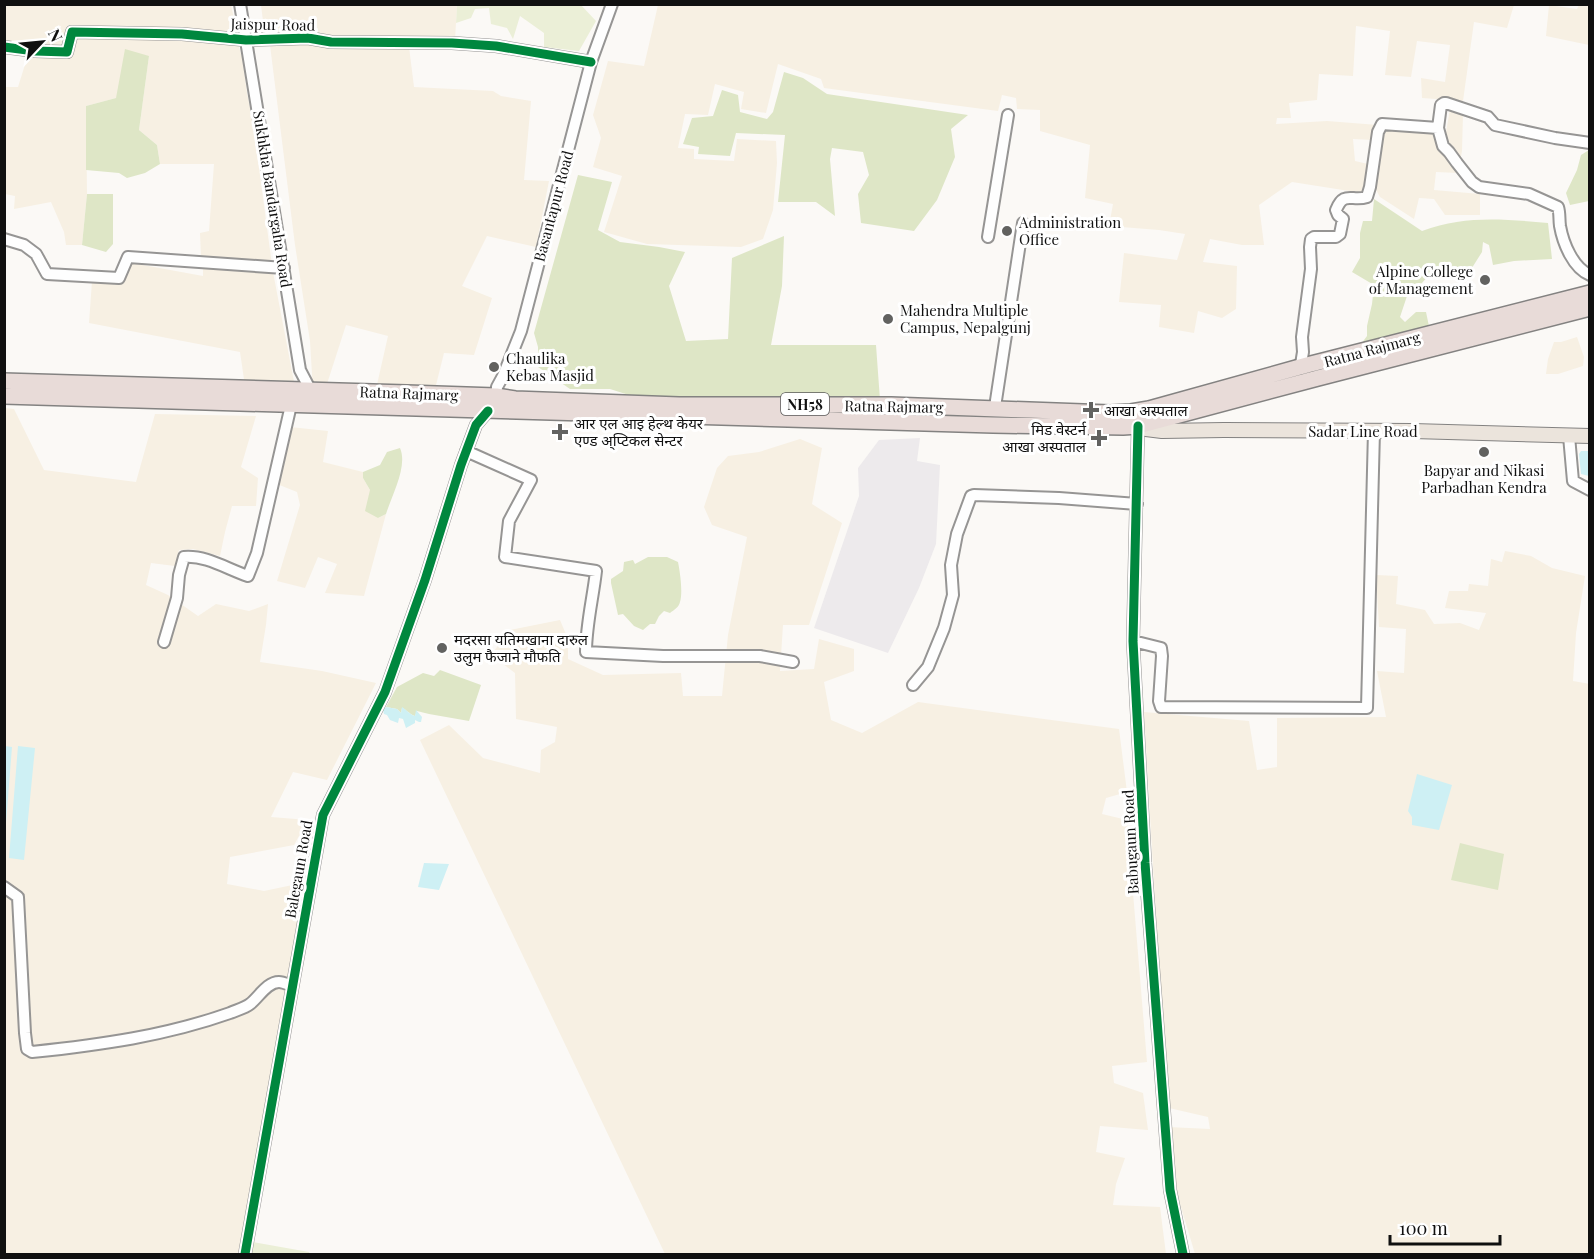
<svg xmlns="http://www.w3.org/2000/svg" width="1594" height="1259" font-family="'Playfair Display','Noto Sans Devanagari',serif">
  <rect width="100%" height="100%" fill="#fbf9f6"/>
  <path fill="#edeaec" d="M920,438L917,461L940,465L936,544L919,588L888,653L814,628L859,496L858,468L879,440Z"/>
  <path fill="#f7f0e3" d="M5,4L231,5L238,37L73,29L64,45L55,47L5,43Z
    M261,5H457L455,40L353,39L319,33L275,34L264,29Z
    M658,5H1514L1507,28L1474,22L1463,101L1422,98L1421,78L1445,82L1450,45L1417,41L1411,77L1385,75L1390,31L1356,26L1353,76L1319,74L1317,100L1289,103L1291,118H1277L1276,124L1327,121L1378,125L1373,140L1353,139L1355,161L1368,164L1362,193L1292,182L1259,205L1264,245H1242L1210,239L1203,262L1237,266L1236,309L1222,318L1198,311L1194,333L1159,327L1161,305L1119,302L1124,253L1177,260L1185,234L1159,230L1109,226L1113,204L1085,198L1090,145L1040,131V110L1017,109L1016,98L1002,95L998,111L854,92L824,88L821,79L778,64L766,113L741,109L744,92L715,84L708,115L685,114L678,148L694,149V159L734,161L737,139L776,141L777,163L773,210L763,239L741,247L647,244L604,232L622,176L593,167L601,138L593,115L608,61L644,66Z
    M1549,5L1577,9L1579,5H1589V45L1546,36Z
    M79,36L197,38L238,44L242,57L247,93L253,123L272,265L201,257L200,233L209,231L214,164H160L157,145L139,130L149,56L116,98L86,106L87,194L82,245H66L64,232L51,202L14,209L15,196L5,194L4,87H18L28,55L65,56L74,39Z
    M282,42L409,47L414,87L493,91L501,96L531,101L524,180L549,181L536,247L487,236L462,286L492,298L474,355L444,353L436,385L376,389L388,336L346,325L326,387L313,391L310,341L295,245L270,45Z
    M1450,109L1463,114L1462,151L1458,173L1436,172L1434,190L1480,194V215H1445L1434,199L1419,198L1414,219L1380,197L1375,188L1384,128L1429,133L1446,132Z
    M132,263L203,276V265L273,272L295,387L245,386L240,352L89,323L92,281H124Z
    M1577,337L1584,357L1583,366L1558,374H1546L1548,359L1554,342H1561Z
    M5,408L14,409L44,470L136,482L155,414L256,416L241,467L258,478L256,506H232L225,532L220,556L193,549L179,550L175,566L151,563L146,585L168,595L198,616L216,604L249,611L268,604L266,625L260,662L322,671L376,683L327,780L293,772L271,817L308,820L294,845L230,857L227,884L264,891L302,883L296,933L288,979L247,1002L187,1024L80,1044L29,1047L21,895L5,883Z
    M290,427L328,431L323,462L363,472V478L370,490L378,518L386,514L364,596L325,593L337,564L318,557L305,588L277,581L300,505L297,492L277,484Z
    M800,439L822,448L812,504L842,523L809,625H783L780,671L814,669L819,639L854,649V671L824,682L831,720L862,733L918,702L1119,729L1127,792L1106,798L1102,814L1127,820L1147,1062L1112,1066L1114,1083L1143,1093L1148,1130L1100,1126L1096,1152L1125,1158L1116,1184L1113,1205L1160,1207L1166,1254L1100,1253L1099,1254H665L420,740L449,725L483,758L540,773L541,750L555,742L557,727L516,719L515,673L491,655L510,630L560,620L568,639V659L603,675L681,673L683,696H722L728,635L747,537L712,525L704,507L717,468L728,456L759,452Z
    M1505,551L1531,556L1552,568L1585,576L1576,633L1573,681L1590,684L1589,1254H1195L1175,1187L1168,1127L1210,1129L1208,1117L1169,1108L1159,968L1144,712L1249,721L1257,770L1277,767V718L1386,717L1377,671L1404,673L1406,629L1379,627L1376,575L1398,576L1396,604L1425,610L1434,624L1460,623L1479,630L1486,613L1445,608L1449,591H1468L1469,584L1488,586L1491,559L1502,562Z
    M4,892L7,893L16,907L29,1056L167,1037L246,1013L273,990L281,985L287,987L241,1254H5Z"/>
  <path fill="#ebefd7" d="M457,5H581L596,21L579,51L544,47V33L520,16L513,39L507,28L491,24L489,8L475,9L471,18L456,23Z
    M253,1242L309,1252L310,1254H250Z"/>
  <path fill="#dee6c6" d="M125,49L149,56L139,130L157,145L160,164L145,173L127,178L119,173L86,170V106L116,98Z
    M784,72L803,78L827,94L968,115L951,129L955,157L937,200L914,231L861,223L858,194L869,175L863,152L832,148L830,159L835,216L816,202H778L785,135L736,133L730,156L698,154L699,147L683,144L692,118L713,116L722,90L738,95L740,112L767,119L773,112Z
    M1589,150V201L1570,205L1566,193L1577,170L1581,155Z
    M578,175L612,182L598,230L620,242L659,247L685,252L669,286L686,341L728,339L732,258L784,236L782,286L771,345H876L880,400L632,396L610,389H570L538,367V347L534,333Z
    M87,194H113V244L106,252L82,245Z
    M1374,199L1422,231C1465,215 1503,219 1548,223L1552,259L1514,261L1493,265L1489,245L1483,242L1482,252L1470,271L1431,273L1421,284L1410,287L1400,317L1405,322L1416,312H1426L1430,331L1358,348L1367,336V326L1372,304L1374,285L1352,272L1360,258V233L1363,221H1372Z
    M400,448C408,466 392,495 386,514L378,518L365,511L370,490L363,478V472L380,465L387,452Z
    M648,557H667L678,562C680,572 683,592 680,602C679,607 674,610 670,613L664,611L659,616L655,624H650L643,630L634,626L623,614L618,615L611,583V579L623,571L624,562L633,560L635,564Z
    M440,670L481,685L469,721L429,714L417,711L415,716C409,714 407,710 402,708L401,713L397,709L386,707L397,687L423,673L434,676Z
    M1460,843L1504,854L1498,890L1451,880Z"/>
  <path fill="#cef0f4" d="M1581,451H1589V476L1581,474L1579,454Z
    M386,707L397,709L401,713L402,707C407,710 409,714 415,716L416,710L422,717L421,722H419L415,720V723L406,728L403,719L399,718L398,723L390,720L387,715L384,714L383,710Z
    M5,746L12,747L5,836L4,746Z
    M18,746L35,748L24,860L9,858Z
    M1417,774L1452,785L1439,830L1412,825V817L1408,811Z
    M424,863L449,864L439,890L418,887Z"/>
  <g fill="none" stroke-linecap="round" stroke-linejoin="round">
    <g stroke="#969594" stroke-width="14">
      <path id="minor" d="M240,4L300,370L311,391
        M4,47L35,51L67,52L72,32L182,34L246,40L308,38L331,42L452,43L496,46L591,62
        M1438,128L1443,146L1449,152L1457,163L1472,182L1479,187L1529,194L1558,207C1560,213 1559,219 1560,226C1563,243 1573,268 1590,275
        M988,237L1008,115
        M4,239L24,245L36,254L47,274L119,278L128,257L284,268
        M1307,365L1301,364L1303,352L1302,337L1311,269L1310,247L1311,239L1314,237H1336L1340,234L1343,219L1338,215L1336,210C1344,190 1352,202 1367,197L1370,187L1378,132L1382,124L1438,128L1441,105L1444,103H1446L1488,117L1495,125L1555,138L1590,143
        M496,396L497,387L503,376L521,331L591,62L612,4
        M1000,408L995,407L1023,223
        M1138,426L1133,641L1145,863L1170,1190L1183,1254
        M1569,436L1573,481L1590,490
        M466,451L531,480L509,521L505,557L596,571C593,598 586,625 586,652L663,656H760L793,662
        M1133,641L1161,648L1162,656L1159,701L1161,707L1367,708L1374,431
        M164,642L177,598L179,575L184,557C206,555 227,569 248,576L257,553L291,405
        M913,685L928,667L944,628L953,595L951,565L957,534L971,496L974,495L1059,498L1137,504
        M4,887L18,897L25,1033L27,1049L32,1052C100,1045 165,1036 230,1013C237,1010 245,1008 250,1004C259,997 267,982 279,982C283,982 289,985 292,986
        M245,1254L323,815L385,692L425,580L461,465L476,425L488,411"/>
    </g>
    <g stroke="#838281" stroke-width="16">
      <path id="major" d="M1138,426L1146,429L1162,431L1224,430L1413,431L1590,436"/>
    </g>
    <g stroke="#838281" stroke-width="18">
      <path id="highway" d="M4,381L407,393L496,396L515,399L679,405H891L1110,413L1131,412L1149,409L1307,365L1590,293
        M4,396L993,425L1123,427L1138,426L1318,378L1590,308"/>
    </g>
    <use href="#minor" stroke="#fefefe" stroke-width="10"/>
    <use href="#major" stroke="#ebe4dc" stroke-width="14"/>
    <use href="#highway" stroke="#e8dbd8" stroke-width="15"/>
    <g stroke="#fff" stroke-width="13">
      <path id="cycleway" d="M4,47L35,51L67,52L72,32L182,34L246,40L308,38L331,42L452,43L496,46L591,62
        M1138,426L1133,641L1145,863L1170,1190L1183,1254
        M245,1254L323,815L385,692L425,580L461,465L476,425L488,411"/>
    </g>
    <use href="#cycleway" stroke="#00873e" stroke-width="9"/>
  </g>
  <g fill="#626260" stroke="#fff" stroke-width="2">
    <circle cx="1007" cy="231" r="6"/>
    <circle cx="1485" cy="280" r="6"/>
    <circle cx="888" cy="319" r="6"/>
    <circle cx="494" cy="367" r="6"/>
    <path d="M1088 401h6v6h6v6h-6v6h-6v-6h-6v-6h6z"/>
    <path d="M557 423h6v6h6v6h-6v6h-6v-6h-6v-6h6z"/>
    <path d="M1096 429h6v6h6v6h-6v6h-6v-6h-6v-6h6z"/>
    <circle cx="1484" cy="452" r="6"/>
    <circle cx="442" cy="648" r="6"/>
  </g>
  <g text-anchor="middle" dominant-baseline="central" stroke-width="6" stroke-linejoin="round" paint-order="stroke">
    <rect fill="#fff" stroke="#585858" stroke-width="1.5" x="781" y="393" width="48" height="22" rx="4.5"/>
    <g font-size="14" font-weight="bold" fill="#101010">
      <text x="805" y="404">NH58</text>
    </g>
    <g font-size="15" fill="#101010" stroke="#fff">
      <text transform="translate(273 24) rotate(1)">Jaispur Road</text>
      <text transform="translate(273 199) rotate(81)">Sukhkha Bandargaha Road</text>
      <text transform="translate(553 206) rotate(-75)">Basantapur Road</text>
      <text transform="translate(1372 349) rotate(-15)">Ratna Rajmarg</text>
      <text transform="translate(409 393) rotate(2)">Ratna Rajmarg</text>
      <text transform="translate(894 406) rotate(1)">Ratna Rajmarg</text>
      <text x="1363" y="431">Sadar Line Road</text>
      <text transform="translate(1130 842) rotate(-93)">Babugaun Road</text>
      <text transform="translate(298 869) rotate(-80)">Balegaun Road</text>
    </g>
    <g font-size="15" fill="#101010" stroke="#fff" text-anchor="start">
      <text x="1019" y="222">Administration<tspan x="1019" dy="17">Office</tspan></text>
      <text x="1473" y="271" text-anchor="end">Alpine College<tspan x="1473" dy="17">of Management</tspan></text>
      <text x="900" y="310">Mahendra Multiple<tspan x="900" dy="17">Campus, Nepalgunj</tspan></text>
      <text x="506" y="358">Chaulika<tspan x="506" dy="17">Kebas Masjid</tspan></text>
      <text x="1104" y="410">आखा अस्पताल</text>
      <text x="574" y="423">आर एल आइ हेल्थ केयर<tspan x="574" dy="17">एण्ड अ्प्टिकल सेन्टर</tspan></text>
      <text x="1086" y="429" text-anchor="end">मिड वेस्टर्न<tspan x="1086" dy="17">आखा अस्पताल</tspan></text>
      <text x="1484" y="470" text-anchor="middle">Bapyar and Nikasi<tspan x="1484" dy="17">Parbadhan Kendra</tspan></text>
      <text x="454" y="639">मदरसा यतिमखाना दारुल<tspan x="454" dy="17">उलुम फैजाने माैफति</tspan></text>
    </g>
  </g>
  <rect width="1594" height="1259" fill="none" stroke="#101010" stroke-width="12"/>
  <g transform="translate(42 42) rotate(64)" stroke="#ffffff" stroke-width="4.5" paint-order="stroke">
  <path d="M0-4.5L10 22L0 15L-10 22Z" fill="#101010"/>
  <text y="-9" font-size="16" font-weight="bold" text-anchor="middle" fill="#101010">N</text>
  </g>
  <path d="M1390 1235v9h110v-9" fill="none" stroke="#101010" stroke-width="3"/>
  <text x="1399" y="1235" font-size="18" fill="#101010" stroke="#ffffff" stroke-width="4.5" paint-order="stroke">100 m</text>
</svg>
